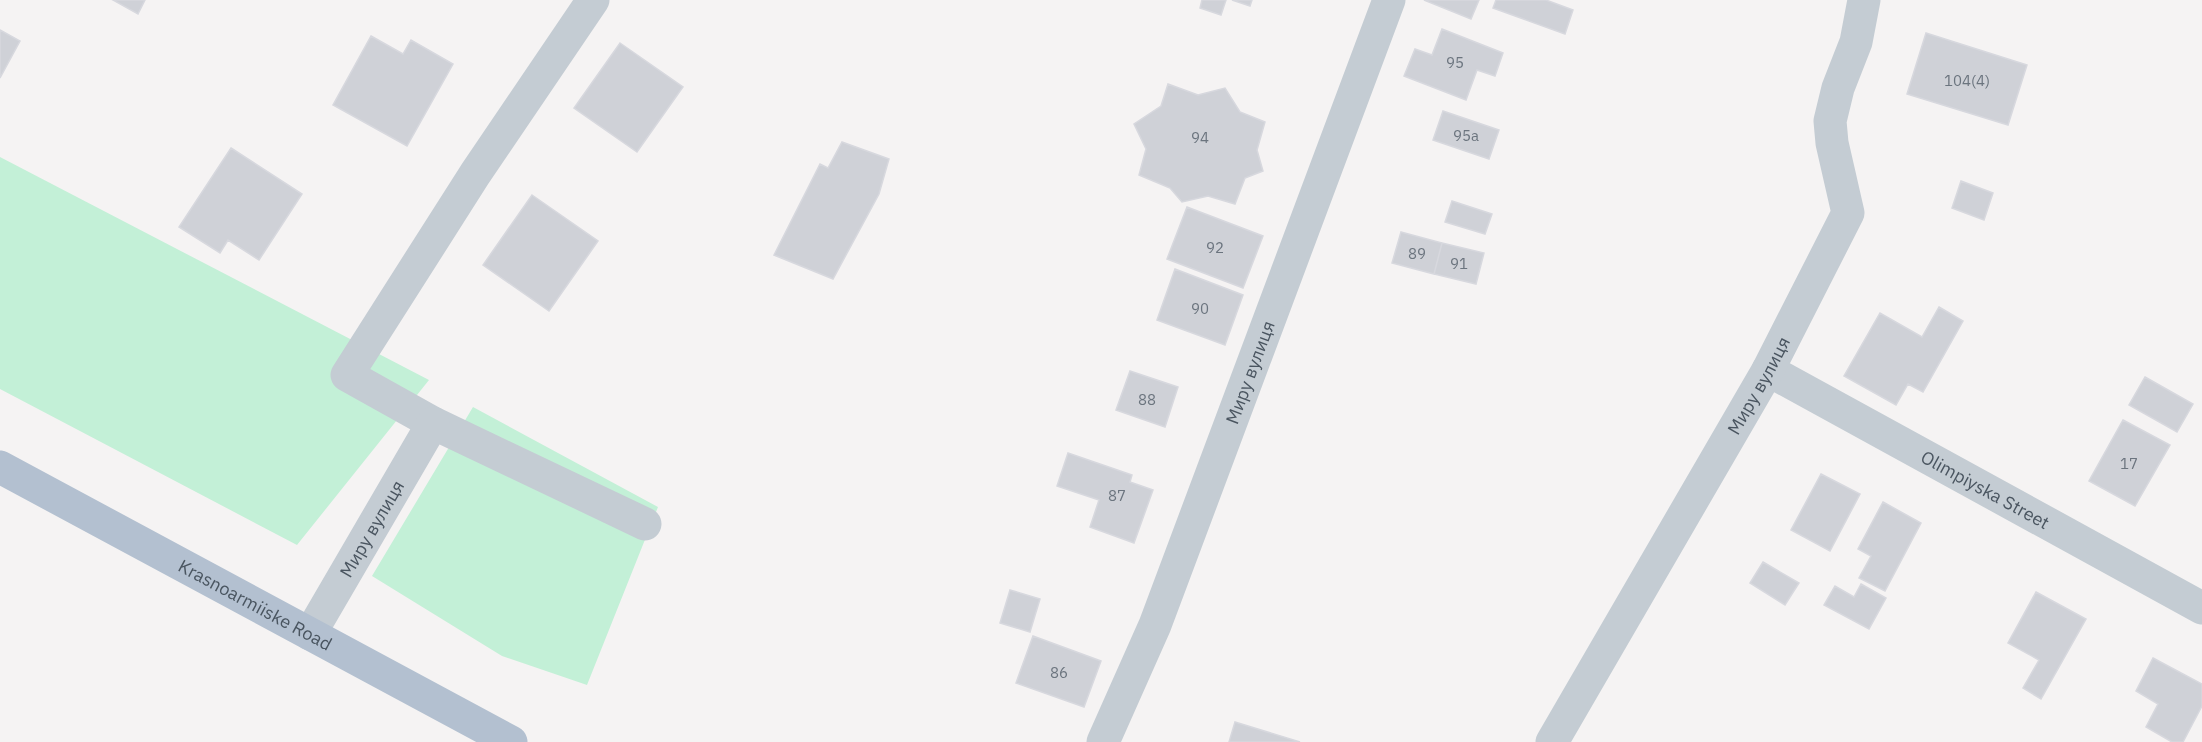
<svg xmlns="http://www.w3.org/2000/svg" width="2202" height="742" font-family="'IBM Plex Sans',sans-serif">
  <rect width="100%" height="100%" fill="#f5f3f3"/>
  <path fill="#c3f0d7" d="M0,157L429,380L297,545L0,389Z
    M473,407L658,507L587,685L502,656L372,576Z"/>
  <path fill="#cfd1d7" stroke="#d7d8de" stroke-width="1.5" d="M113,0H145L138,14Z
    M1202,0H1226L1221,15L1200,8Z
    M1232,0H1252L1250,6Z
    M1424,0H1479L1471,19Z
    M1496,0H1546L1573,10L1565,34L1493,8Z
    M1442,29L1503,53L1495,76L1477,70L1466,100L1404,76L1415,49L1432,55Z
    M0,30L20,41L0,78Z
    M1926,33L2027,65L2008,125L1907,94Z
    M371,36L403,54L411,40L453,64L407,146L333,105Z
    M620,43L683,87L637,152L574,108Z
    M1168,84L1198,95L1225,88L1240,112L1265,122L1257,150L1263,171L1245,178L1235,204L1208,196L1182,202L1170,188L1139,175L1146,149L1134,124L1161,106Z
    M1443,111L1499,130L1489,159L1433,140Z
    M842,142L889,159L879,194L833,279L774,255L820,164L828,168Z
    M231,148L302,194L259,260L228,240L220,253L179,227Z
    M1961,181L1993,193L1984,220L1952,208Z
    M532,195L598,241L549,311L483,265Z
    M1452,201L1492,214L1485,234L1445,222Z
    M1187,207L1263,236L1243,288L1167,259Z
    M1401,232L1442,243L1434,274L1392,263Z
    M1442,243L1484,253L1476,284L1434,274Z
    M1175,269L1243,295L1225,345L1157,320Z
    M1939,307L1963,321L1923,392L1908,384L1896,405L1844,376L1880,313L1922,337Z
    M1130,371L1178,387L1165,427L1116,410Z
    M2145,377L2193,404L2177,432L2129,405Z
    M2123,420L2170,445L2135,506L2089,481Z
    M1068,453L1132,475L1130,482L1153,490L1134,543L1090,527L1099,500L1057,486Z
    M1821,474L1860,494L1830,551L1791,530Z
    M1883,502L1921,523L1885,591L1859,578L1871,556L1858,549Z
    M1763,562L1799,583L1785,605L1750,583Z
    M1861,584L1886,598L1869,629L1824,605L1835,586L1854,597Z
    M1010,590L1040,599L1030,632L1000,623Z
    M2036,592L2086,619L2041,699L2023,688L2039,660L2008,643Z
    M1033,636L1101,661L1084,707L1016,683Z
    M2153,658L2202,684V706L2183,742H2172L2146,727L2158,704L2136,691Z
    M1235,722L1300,742H1229Z"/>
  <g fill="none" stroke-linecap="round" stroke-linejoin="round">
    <g stroke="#c4ccd3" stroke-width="33">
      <path d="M593,0L475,174L347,375L433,423L645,524"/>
      <path id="s1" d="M1768,370L2202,608"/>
      <path id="s2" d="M310,634L433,423"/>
      <path id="s3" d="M1103,742L1155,625L1389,0"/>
      <path id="s4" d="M1552,742L1768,370L1848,213L1832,143L1830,121L1838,88L1856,42L1864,0"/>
    </g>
    <path stroke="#b3c0d0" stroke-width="33" id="s5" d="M0,467L511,742"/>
  </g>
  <g text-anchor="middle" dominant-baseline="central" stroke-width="5" stroke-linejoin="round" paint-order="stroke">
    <g font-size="15" fill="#6b747e">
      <text x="1455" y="62">95</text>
      <text x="1967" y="80">104(4)</text>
      <text x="1466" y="135">95а</text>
      <text x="1200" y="137">94</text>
      <text x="1215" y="247">92</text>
      <text x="1417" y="253">89</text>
      <text x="1459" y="263">91</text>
      <text x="1200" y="308">90</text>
      <text x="1147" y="399">88</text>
      <text x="2129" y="463">17</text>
      <text x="1117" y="495">87</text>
      <text x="1059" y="672">86</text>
    </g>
    <g font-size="18" fill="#4a5560" stroke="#fff">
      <text stroke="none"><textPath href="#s3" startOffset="398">Миру вулиця</textPath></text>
      <text stroke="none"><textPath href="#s4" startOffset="412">Миру вулиця</textPath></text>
      <text stroke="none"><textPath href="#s1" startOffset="248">Olimpiyska Street</textPath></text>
      <text stroke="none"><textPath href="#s2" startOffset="122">Миру вулиця</textPath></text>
      <text stroke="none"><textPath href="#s5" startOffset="290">Krasnoarmiiske Road</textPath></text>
    </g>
  </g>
</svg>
